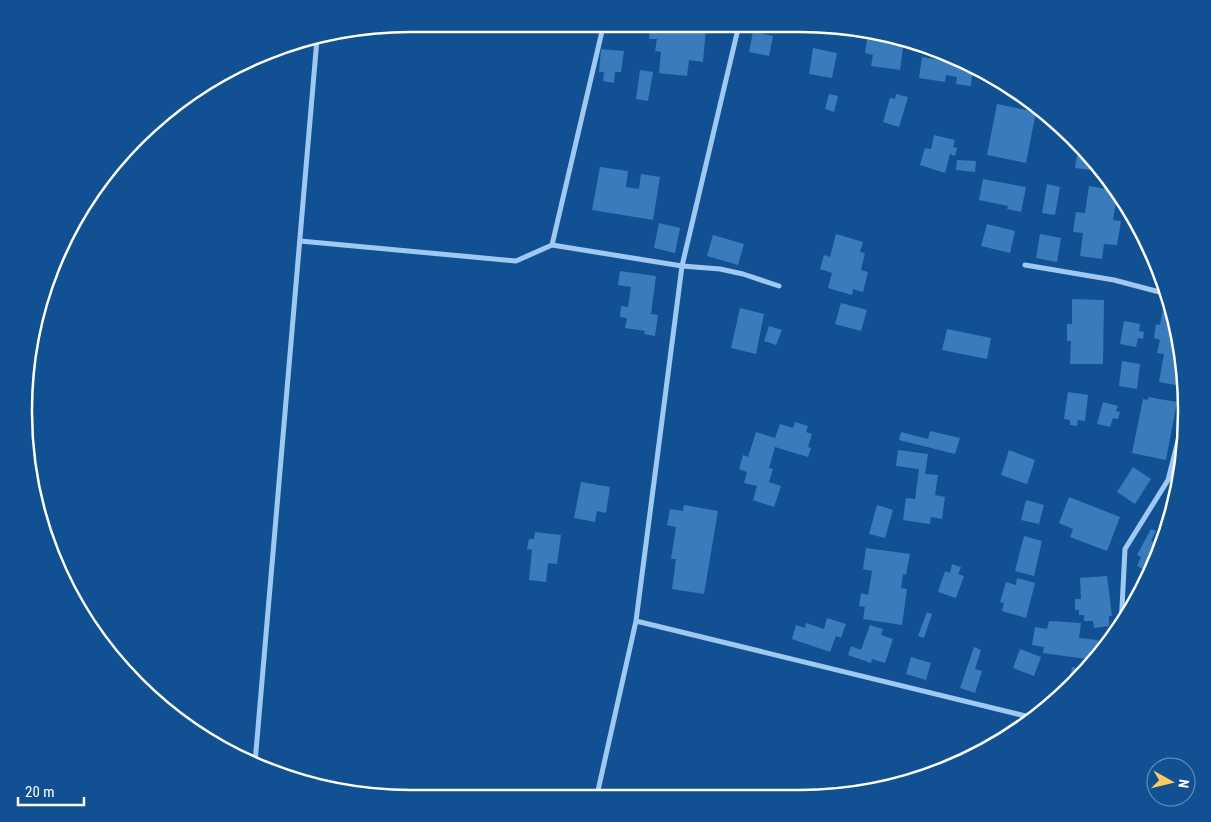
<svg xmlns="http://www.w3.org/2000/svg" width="1211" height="822" font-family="'Roboto Condensed',sans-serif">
  <rect width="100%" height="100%" fill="#115193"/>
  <path fill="#3a7bbb" d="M650,28H706L703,62L689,60L687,76L659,73L661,52L655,51L657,39H649Z
    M753,32L773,36L769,56L749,52Z
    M877,32L904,41L900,70L871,66L873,55L865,53L867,39L876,40Z
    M813,48L837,53L832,78L809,74Z
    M601,49L624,51L621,72H615L614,83L603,81L604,72H599Z
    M922,57L973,65L971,86L956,84L957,77L946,75L945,82L919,78Z
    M640,70L653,72L648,101L636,99Z
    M829,94L838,96L834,112L825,109Z
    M896,94L908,97L899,127L883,122L890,98L895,99Z
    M997,104L1036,112L1026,163L987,155Z
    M934,135L955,140L953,147L957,148L955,156L950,154L945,173L920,165L925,148L931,149Z
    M1079,143L1099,168L1098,171L1075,168Z
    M957,160L976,161L975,172L956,170Z
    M600,167L628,171L626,187L639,189L641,174L660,177L653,220L592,210Z
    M983,179L1026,187L1021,212L1007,209L1008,206L979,200Z
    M1047,184L1060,187L1055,215L1042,213Z
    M1089,186L1118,191L1113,220L1121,221L1117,245L1104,244L1102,259L1080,256L1083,233L1073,232L1076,212L1085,213Z
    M659,223L680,228L675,253L654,248Z
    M987,224L1015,231L1010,253L981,246Z
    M836,234L863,242L860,252L865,253L861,270L868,272L863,292L853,289L852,295L828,288L832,273L820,269L824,255L830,257Z
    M1040,234L1061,238L1057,262L1036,258Z
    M713,235L744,244L738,265L707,256Z
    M620,271L656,276L651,314L658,315L655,336L644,334L645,331L625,328L627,318L620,317L621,306L628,307L631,287L618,285Z
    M1072,299L1104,300L1103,364H1070L1071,341H1067V324H1072Z
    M1165,299L1169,300L1180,335L1184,374L1181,386L1159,382L1164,354L1157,353L1160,340L1154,338L1156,324L1160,325Z
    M841,303L867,310L861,331L835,324Z
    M740,308L764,314L756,354L731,348Z
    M1124,321L1140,324L1139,331L1144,332L1143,339L1138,338L1136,347L1120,344Z
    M769,326L782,330L776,345L764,341Z
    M947,329L991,338L987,359L942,350Z
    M1122,361L1140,364L1137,389L1119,386Z
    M1068,392L1088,395L1085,421L1078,420L1077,426L1070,425V420L1064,419Z
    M1148,397L1177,402L1166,460L1132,453L1143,399L1148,400Z
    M1103,402L1118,406L1116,411L1120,412L1118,419L1113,418L1110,427L1097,424Z
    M795,422L808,426L806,432L812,434L808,447L811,448L808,457L775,447L769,468L773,469L769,482L781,486L774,507L753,500L757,486L744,483L747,472L739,469L743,455L748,457L756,432L775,438L780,424L793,428Z
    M930,431L960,438L955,454L899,440L901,432L928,439Z
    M898,450L928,454L925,474L938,475L935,495L945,497L942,519L931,517L930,524L903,520L906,498L915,499L919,469L896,466Z
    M1009,450L1035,460L1027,484L1001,475Z
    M1133,467L1151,479L1135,504L1117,492Z
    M581,482L610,487L606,513L597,511L595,522L574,518Z
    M1069,497L1120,517L1107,551L1070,537L1073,529L1059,523Z
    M1026,500L1044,505L1039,524L1021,520Z
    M684,505L718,511L704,594L672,589L676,559H671L676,527L667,525L670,509L683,511Z
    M877,505L893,510L885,538L869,534Z
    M1151,529L1156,531L1151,541L1162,547L1150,573L1137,566L1141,557L1137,555Z
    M535,532L561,535L557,564L548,563L546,582L529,580L532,550L527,549L529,539H534Z
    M1024,536L1042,541L1034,576L1015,571Z
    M866,548L910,554L906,575L903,574L901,588L907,589L902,625L863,619L865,607L859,606L861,593L868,595L872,571L863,569Z
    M952,564L961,567L958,574L964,576L956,598L938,592L945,571L950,573Z
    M1107,576L1112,616H1109V626L1094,628L1093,621H1084V615H1079V610H1075V599H1081L1080,578Z
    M1017,578L1035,583L1026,618L1002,611L1004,603L1000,602L1006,582L1016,585Z
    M927,612L932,614L924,638L918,636Z
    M827,618L846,624L841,638L836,636L830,652L792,639L796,625L805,628L806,623L824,629Z
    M1049,621L1081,623L1079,638L1098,640L1094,660L1043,653L1044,647L1032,645L1035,627L1047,629Z
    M870,625L883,629L881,635L893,639L885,663L872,659L871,663L848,655L851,646L861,650Z
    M974,647L981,650L975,669L982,671L975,693L960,688Z
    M1020,649L1041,657L1034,676L1013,668Z
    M911,657L931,663L926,680L906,674Z
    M1072,667L1086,670L1068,689Z"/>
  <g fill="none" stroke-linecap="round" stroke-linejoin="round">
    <path stroke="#9fc9f3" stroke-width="5" d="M300,241L516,261L552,245L682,266L720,269L743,274L779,286
      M552,245L603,27
      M1025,265L1114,280L1167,294
      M636,621L1034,718
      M1121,627L1125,549L1168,480L1187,405
      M255,763L317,39
      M597,795L636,621L682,266L738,29"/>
  </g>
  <path d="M0 0H1211V822H0ZM410 32H800A378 378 0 0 1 1178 410V412A378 378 0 0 1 800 790H410A378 378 0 0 1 32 412V410A378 378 0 0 1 410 32Z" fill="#115193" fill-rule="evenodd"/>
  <path fill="none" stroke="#fff" stroke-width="2.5" d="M410 32H800A378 378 0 0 1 1178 410V412A378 378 0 0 1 800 790H410A378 378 0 0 1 32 412V410A378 378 0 0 1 410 32Z"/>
  <g transform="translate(1171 782) rotate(98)"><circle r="24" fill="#115193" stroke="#7097be"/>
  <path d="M0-4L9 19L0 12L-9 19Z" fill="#ffc860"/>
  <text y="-8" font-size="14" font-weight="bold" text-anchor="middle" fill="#ffffff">N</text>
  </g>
  <path d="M18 797v8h66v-8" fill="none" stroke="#ffffff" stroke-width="2.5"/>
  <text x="25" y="797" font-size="15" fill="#ffffff" stroke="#115193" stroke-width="4" paint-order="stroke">20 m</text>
</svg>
